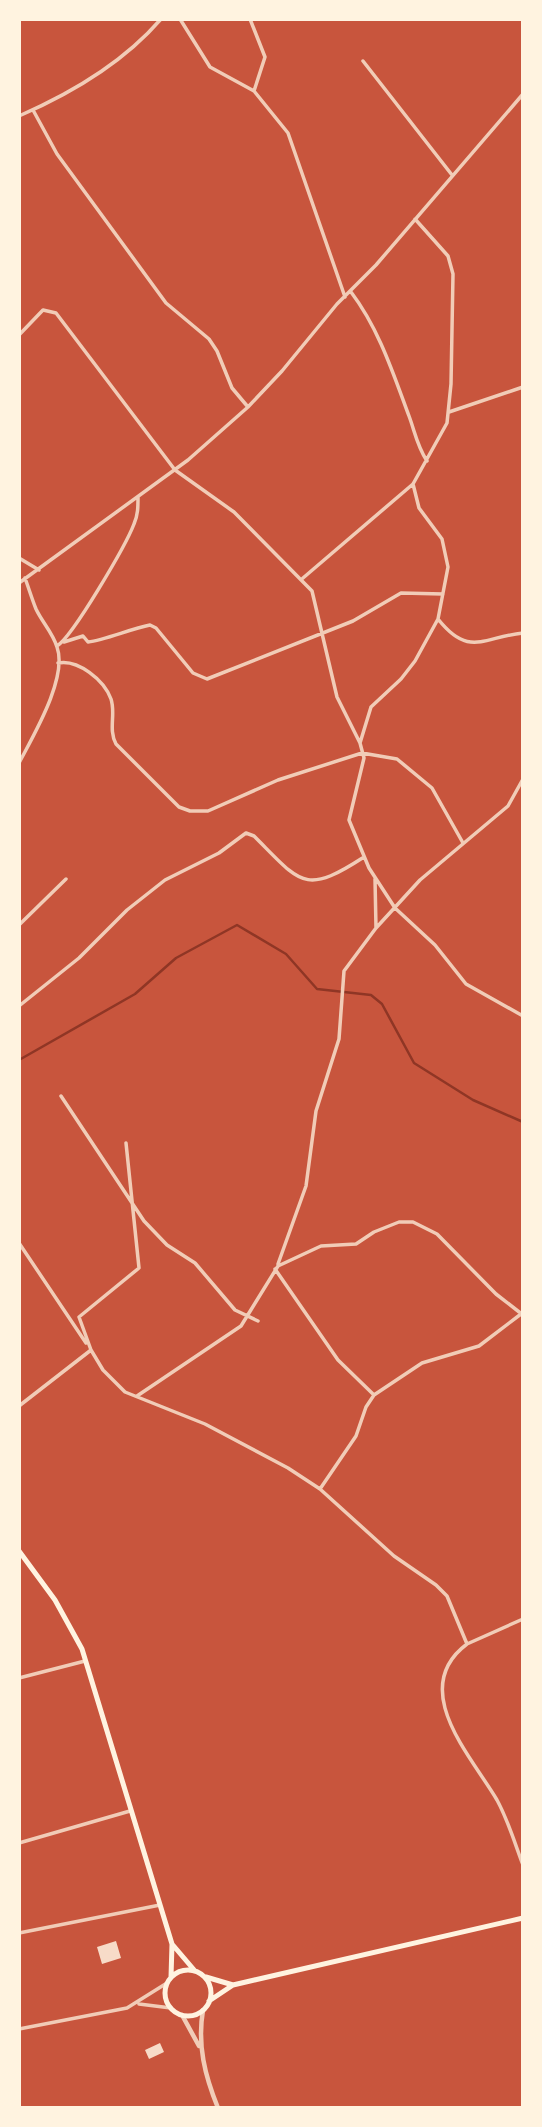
<svg xmlns="http://www.w3.org/2000/svg" width="542" height="2127" font-family="'Nunito Sans',sans-serif">
  <rect width="100%" height="100%" fill="#c8553d"/>
  <g fill="none" stroke-linecap="round" stroke-linejoin="round">
    <path stroke="#8f3625" stroke-width="2.5" d="M19,1060L135,994L176,958L237,925L286,954L317,989L371,995L382,1004L414,1063L473,1100L523,1122"/>
  </g>
  <path fill="#f7dbc8" d="M116,1941L121,1958L102,1964L97,1947Z
    M160,2043L164,2052L149,2059L145,2050Z"/>
  <g fill="none" stroke-linecap="round" stroke-linejoin="round">
    <path stroke="#f1ccb7" stroke-width="3.5" d="M180,19L210,67L254,91L288,133L345,297
      M250,19L265,57L254,91
      M363,61L452,175
      M33,110L57,154L166,303L209,339L217,351L232,388L248,407
      M19,116C72,93 123,63 161,19
      M351,292C379,329 393,373 409,416C415,432 417,446 427,461
      M19,335L43,310L56,313L175,470L234,512L312,591L337,697L360,743L364,758L349,820L369,868L395,908L435,945L466,984L523,1016
      M449,412L523,387
      M413,484L419,508L442,539L448,567L438,619C469,658 483,637 523,633
      M19,558L39,570
      M303,578L413,484L447,423L451,384L453,274L448,256L415,219
      M19,583L188,460L248,407L282,371L337,304L376,265L523,94
      M64,642L83,636L88,642C105,640 130,629 150,625L156,628L193,673L207,679L353,621L401,593L443,594
      M57,646C73,636 126,545 134,524C138,515 138,507 138,497
      M58,663C78,659 104,680 111,699C116,714 108,729 116,744L179,807L190,811H208L278,780L362,753L397,759L432,788L463,843
      M360,743L371,707L401,679L415,661L438,619
      M19,763C33,736 68,678 57,647C53,633 42,622 36,609C32,599 29,589 25,578
      M19,925L66,879
      M376,928L420,880L508,806L523,779
      M19,1006L79,958L127,910L165,880L219,853L246,833L254,836C301,883 304,896 364,857
      M61,1096L144,1221L167,1245L195,1263L235,1310L258,1321
      M19,1243L86,1343
      M278,1264L306,1186L316,1111L339,1039L344,971L376,928L375,879
      M275,1269L338,1360L374,1395
      M91,1350L79,1317L139,1268L126,1143
      M137,1396L241,1326L278,1266L321,1246L356,1244L374,1232L399,1222H413L437,1234L496,1294L523,1315
      M19,1406L91,1350L103,1370L125,1392L205,1424L288,1468L320,1489L394,1556L436,1585L447,1596L467,1644C407,1689 472,1757 497,1800C508,1820 515,1844 523,1865
      M320,1489L356,1436L366,1407L374,1395L422,1363L479,1346L521,1314
      M467,1644L523,1619
      M19,1678L85,1661
      M19,1843L130,1811
      M19,1933L160,1905
      M139,2004L171,2008
      M19,2029L127,2008L167,1983"/>
    <path stroke="#f1ccb7" stroke-width="4.5" d="M203,2010C197,2045 205,2076 218,2108
      M182,2015L199,2046"/>
    <path stroke="#fff3e0" stroke-width="5" d="M19,1551L55,1600L82,1649L172,1944L171,1977
      M172,1944L195,1971
      M165 1993a23 23 0 1 1 46 0a23 23 0 1 1-46 0Z
      M206,1977L233,1985
      M209,2001L233,1985L523,1918"/>
  </g>
  <rect width="542" height="2127" fill="none" stroke="#fff3e0" stroke-width="42"/>
</svg>
